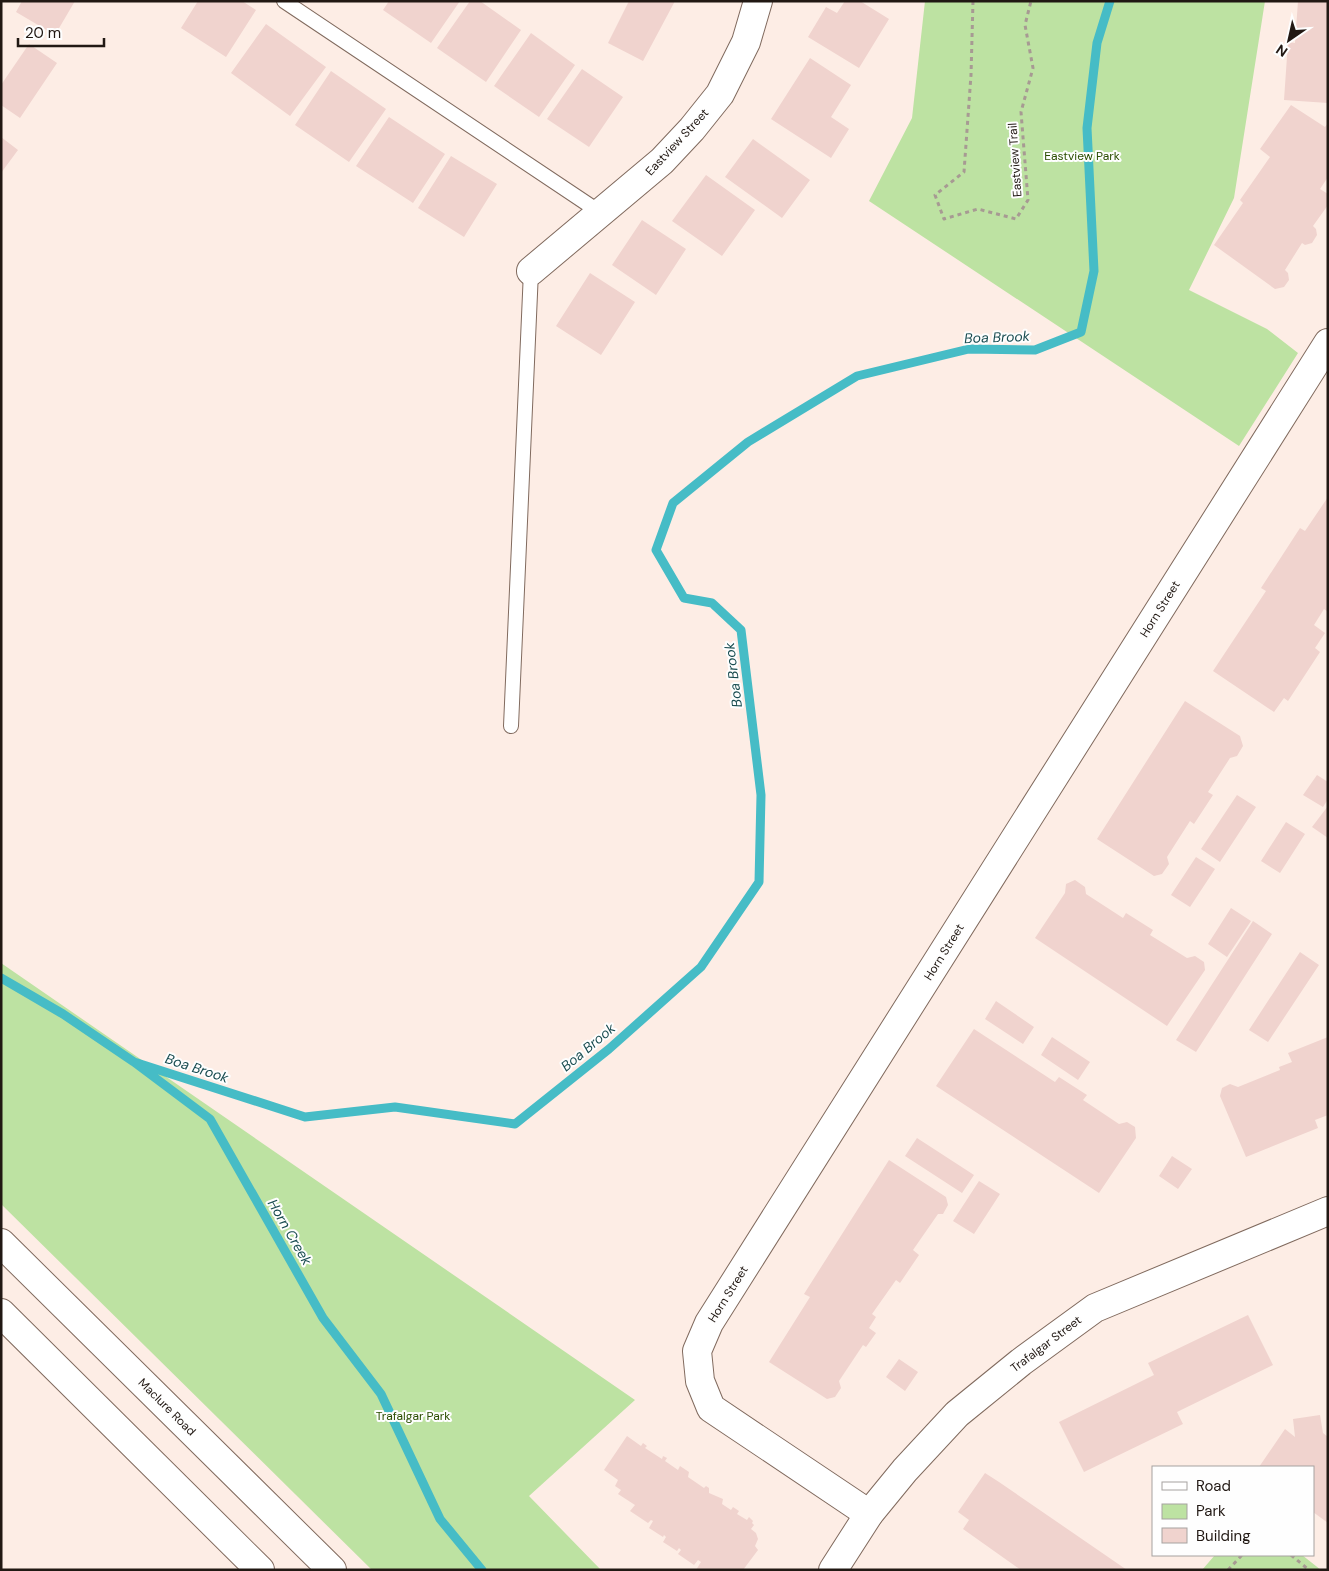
<svg xmlns="http://www.w3.org/2000/svg" width="1329" height="1571" font-family="'DM Sans',sans-serif">
  <rect width="100%" height="100%" fill="#fdede5"/>
  <path fill="#bde2a2" d="M925,1H1265L1234,198L1189,290L1267,329L1298,353L1239,446L869,201L912,118Z
    M1,963L635,1400L529,1496L601,1570H372L1,1204Z
    M1215,1555H1302L1321,1570H1202Z"/>
  <g fill="none" stroke-linecap="round" stroke-linejoin="round">
    <path stroke="#46bcc6" stroke-width="9" d="M1,978L63,1014L134,1062L210,1119L323,1318L381,1394L440,1519L482,1570
      M134,1062L305,1117L395,1107L515,1124L609,1049L701,967L759,882L761,795L741,630L712,603L684,598L656,550L673,503L748,442L857,376L969,349L1035,350L1081,332L1094,271L1087,128L1097,43L1110,1"/>
  </g>
  <path fill="#f0d3ce" d="M22,1H75L55,35L16,12Z
    M198,1H242L256,10L226,57L181,28Z
    M389,1H460L431,43L383,10Z
    M470,1H480L521,30L486,82L437,48Z
    M629,1H675L643,61L608,43Z
    M845,1H860L889,19L859,68L808,37L826,7L837,13Z
    M1298,1H1328V103L1284,100L1288,42L1295,43Z
    M266,24L326,67L290,116L231,73Z
    M531,33L575,65L539,117L494,86Z
    M29,44L57,63L20,118L1,105V85Z
    M810,58L851,85L831,117L849,129L831,158L771,119Z
    M582,69L623,97L589,147L547,119Z
    M331,71L386,109L349,162L295,125Z
    M1291,105L1325,127L1328,123V177L1320,189L1328,194V205L1313,226L1316,229L1317,235L1312,243L1305,245L1302,243L1285,270L1288,273L1289,280L1284,287L1275,289L1214,245L1243,203L1240,200L1270,157L1260,149Z
    M389,117L445,154L413,203L356,166Z
    M1,137L18,150L1,173Z
    M753,139L810,180L782,218L725,177Z
    M451,156L497,184L464,237L418,208Z
    M706,175L755,210L722,256L672,221Z
    M642,220L686,249L656,295L612,265Z
    M590,273L635,302L601,355L556,326Z
    M1328,497V612L1324,609L1314,625L1325,633L1315,648L1320,652L1288,701L1284,698L1274,712L1213,671L1266,591L1261,588L1300,528L1305,531Z
    M1185,701L1240,736L1243,746L1237,756L1230,758L1208,792L1213,795L1194,824L1190,821L1167,857L1169,864L1162,874L1154,876L1097,839Z
    M1317,775L1328,782V799L1323,807L1303,795Z
    M1237,795L1256,807L1220,862L1201,849Z
    M1328,806V838L1312,827Z
    M1286,822L1305,834L1280,873L1261,861Z
    M1196,857L1215,869L1190,907L1171,895Z
    M1075,880L1085,887L1086,894L1123,918L1126,913L1153,930L1150,935L1187,958L1195,956L1204,962L1205,970L1167,1026L1035,938L1065,893L1066,884Z
    M1231,908L1251,921L1227,957L1208,944Z
    M1253,921L1272,934L1196,1052L1176,1040Z
    M1300,952L1319,965L1268,1042L1249,1030Z
    M996,1001L1034,1027L1023,1044L985,1019Z
    M974,1029L1055,1082L1059,1077L1087,1095L1083,1100L1119,1124L1127,1122L1135,1127L1136,1138L1099,1193L936,1086Z
    M1052,1037L1090,1062L1078,1080L1041,1055Z
    M1328,1037V1115L1315,1120L1318,1128L1246,1157L1220,1096L1222,1088L1230,1084L1238,1087L1280,1070L1279,1067L1292,1062L1288,1053Z
    M917,1138L974,1175L962,1193L905,1156Z
    M1172,1156L1192,1169L1178,1189L1159,1176Z
    M889,1160L946,1197L948,1205L943,1214H938L913,1250L919,1255L900,1283L896,1280L872,1314L876,1317L869,1328L876,1333L866,1347L863,1345L839,1381L841,1388L835,1397L827,1399L769,1362L810,1297L804,1294Z
    M979,1181L1000,1194L974,1234L953,1221Z
    M1248,1315L1273,1365L1177,1412L1183,1424L1084,1472L1059,1422L1154,1375L1148,1363Z
    M899,1359L918,1372L905,1391L886,1377Z
    M1320,1415L1323,1433L1328,1437V1523L1313,1512V1467H1259L1285,1429L1295,1437L1293,1419Z
    M627,1436L641,1446L643,1443L647,1446L645,1448L662,1459L663,1456L667,1458L665,1461L678,1470L680,1466L689,1472L688,1477L704,1488L706,1486L709,1488V1493L723,1499L722,1504L731,1510L733,1507L739,1511L737,1514L747,1520L749,1517L753,1521L752,1523L754,1525L751,1529L756,1533L758,1539L755,1546L758,1550L743,1570H696L701,1562L698,1560L694,1565L678,1554L681,1550L679,1548L677,1551L663,1542L666,1537L664,1535L663,1537L649,1528L653,1521L651,1520L648,1523L630,1511L635,1505L618,1494L621,1490L615,1486L618,1480L604,1470Z
    M985,1473L999,1482L1127,1570H1021L963,1529L969,1520L958,1512Z"/>
  <g fill="none" stroke-linecap="round" stroke-linejoin="round">
    <g stroke="#806a5e" stroke-width="16">
      <path id="service" d="M284,1L601,213
        M511,726L531,271"/>
    </g>
    <g stroke="#806a5e" stroke-width="30">
      <path id="minor" d="M531,271L662,161L692,129L720,94L746,42L758,1
        M869,1514L711,1408L700,1381L697,1351L709,1323L1328,343"/>
    </g>
    <g stroke="#806a5e" stroke-width="30">
      <path id="tertiary" d="M833,1570L869,1514L905,1470L957,1414L1021,1362L1095,1308L1328,1211"/>
    </g>
    <g stroke="#806a5e" stroke-width="30">
      <path id="secondary" d="M1,1243L332,1570
        M1,1313L260,1570"/>
    </g>
    <path stroke="#a79a93" stroke-width="3" stroke-dasharray="4 4" stroke-linecap="butt" d="M973,1L971,75L964,172L935,195L944,219L978,209L1016,219L1028,200L1021,112L1033,68L1025,25L1031,1
      M1291,1555L1309,1570
      M1228,1570L1242,1555"/>
    <use href="#service" stroke="#fff" stroke-width="14"/>
    <use href="#minor" stroke="#fff" stroke-width="28"/>
    <use href="#tertiary" stroke="#fff" stroke-width="28"/>
    <use href="#secondary" stroke="#fff" stroke-width="28"/>
  </g>
  <g text-anchor="middle" dominant-baseline="central" stroke-width="4" stroke-linejoin="round" paint-order="stroke">
    <g font-size="12" fill="#211813" stroke="#fefefe">
      <text transform="translate(677 142) rotate(-47)">Eastview Street</text>
      <text transform="translate(1015 160) rotate(-94)">Eastview Trail</text>
      <text transform="translate(1160 609) rotate(-58)">Horn Street</text>
      <text transform="translate(944 952) rotate(-58)">Horn Street</text>
      <text transform="translate(728 1294) rotate(-58)">Horn Street</text>
      <text transform="translate(1046 1344) rotate(-37)">Trafalgar Street</text>
      <text transform="translate(167 1407) rotate(45)">Maclure Road</text>
    </g>
    <g font-size="12" fill="#2a4d00" stroke="#fefefe">
      <text x="1082" y="156">Eastview Park</text>
      <text x="413" y="1416">Trafalgar Park</text>
    </g>
    <g font-size="14" font-style="italic" fill="#194c50" stroke="#fefefe">
      <text transform="translate(997 337) rotate(-2)">Boa Brook</text>
      <text transform="translate(733 675) rotate(-97)">Boa Brook</text>
      <text transform="translate(588 1047) rotate(-40)">Boa Brook</text>
      <text transform="translate(197 1068) rotate(18)">Boa Brook</text>
      <text transform="translate(290 1232) rotate(60)">Horn Creek</text>
    </g>
  </g>
  <rect width="1329" height="1571" fill="none" stroke="#211813" stroke-width="5"/>
  <rect x="1152" y="1466" width="162" height="90" fill="#fefefe" stroke="#a6a2a0"/>
  <rect x="1162" y="1482" width="25" height="8" fill="#ffffff" stroke="#a6a2a0"/>
  <text x="1196" y="1491" font-size="15" fill="#211813">Road</text>
  <rect x="1162" y="1504" width="25" height="15" fill="#bde2a2" stroke="#a6a2a0"/>
  <text x="1196" y="1516" font-size="15" fill="#211813">Park</text>
  <rect x="1162" y="1528" width="25" height="15" fill="#f0d3ce" stroke="#a6a2a0"/>
  <text x="1196" y="1541" font-size="15" fill="#211813">Building</text>
  <g transform="translate(1289 40) rotate(214)" stroke="#fefefe" stroke-width="4" paint-order="stroke">
  <path d="M0-4L9 19L0 12L-9 19Z" fill="#211813"/>
  <text y="-8" font-size="14" font-weight="bold" text-anchor="middle" fill="#211813">N</text>
  </g>
  <path d="M18 38v8h86v-8" fill="none" stroke="#211813" stroke-width="2.5"/>
  <text x="25" y="38" font-size="15" fill="#211813" stroke="#fefefe" stroke-width="4" paint-order="stroke">20 m</text>
</svg>
